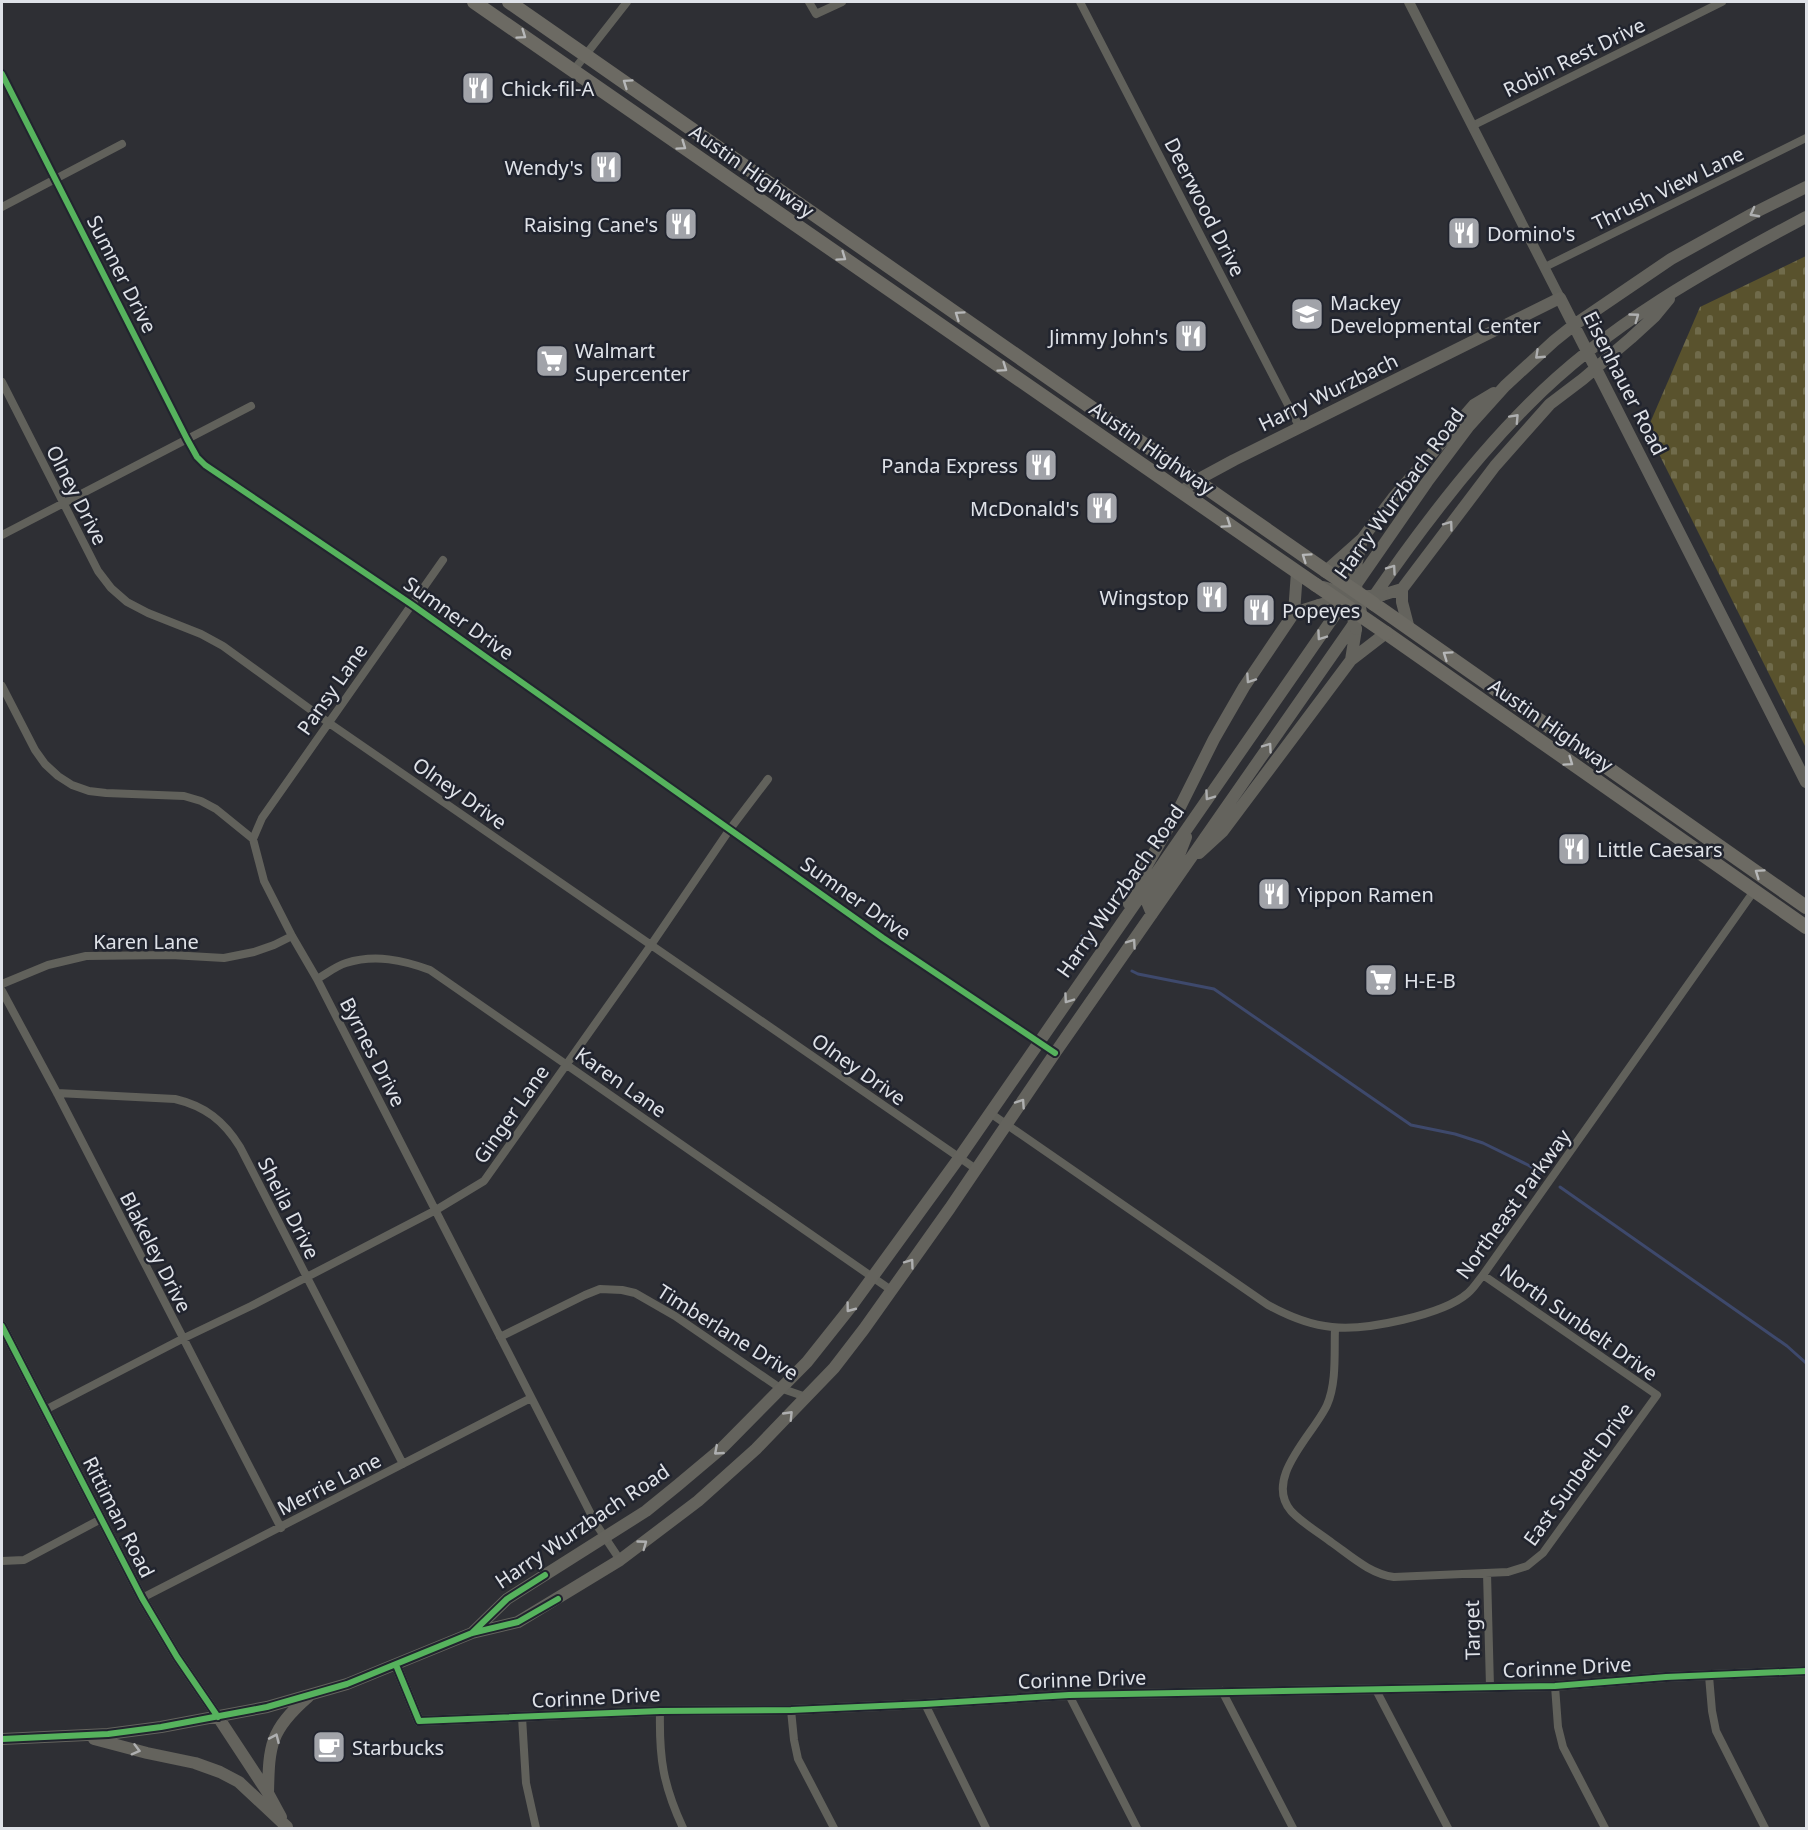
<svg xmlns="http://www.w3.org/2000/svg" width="1808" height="1830" font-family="'Noto Sans',sans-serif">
  <defs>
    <pattern id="cemetery-stones" width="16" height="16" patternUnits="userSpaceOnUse" patternTransform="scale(1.5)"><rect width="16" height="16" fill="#59522d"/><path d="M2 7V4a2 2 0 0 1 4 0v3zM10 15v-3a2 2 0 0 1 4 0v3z" fill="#706b4b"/></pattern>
  </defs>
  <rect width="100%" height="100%" fill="#2e2f34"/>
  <path fill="url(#cemetery-stones)" d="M1806,256V748L1647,430L1700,307Z"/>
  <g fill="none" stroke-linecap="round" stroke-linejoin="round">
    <path stroke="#3e496c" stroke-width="3" d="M1082,936L1092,943
      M1132,971L1138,974L1214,989L1411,1125L1455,1134L1483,1143L1528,1165L1541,1173
      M1560,1187L1787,1346L1806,1363"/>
    <path stroke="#61615b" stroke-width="8" d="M809,2L816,14L842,2
      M1080,2L1300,428
      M573,71L627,2
      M2,74L187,439L197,457L205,465L411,604L883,938L1055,1053
      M1472,126L1722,2
      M2,207L122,144
      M1545,267L1806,138
      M2,382L98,571L111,588L127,602L148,613L201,634L223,646L329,723L976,1169
      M2,535L251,406
      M2,686L35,750L45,764L58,776L72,785L89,791L106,793L184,796L201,801L216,809L253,839L264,881L292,936L317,979L596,1524L620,1560
      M253,839L262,818L443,560
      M317,979C326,974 336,966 346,963C375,954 403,960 430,970L891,1290
      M2,984L48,965L86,956L171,955L224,958L254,952L274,945L292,936
      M2,991L57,1093L281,1528
      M57,1093L175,1099C205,1106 224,1121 240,1147L403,1464
      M990,1113L1268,1305C1288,1316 1309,1325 1332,1327C1365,1331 1443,1315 1468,1293C1474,1288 1478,1281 1483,1275L1754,891
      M1335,1328C1334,1352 1337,1382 1327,1405C1314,1434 1263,1478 1291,1511C1302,1523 1318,1532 1331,1542C1351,1556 1370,1574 1394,1577L1508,1572L1527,1566L1543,1553L1657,1395L1483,1275
      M500,1337L585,1295L600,1289L622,1290L635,1293L675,1316L780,1388L806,1397
      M45,1410L182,1339L251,1306L436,1210L484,1181L651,945L730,829L768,779
      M2,1561L24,1560L101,1519
      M1487,1573L1490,1687
      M142,1598L531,1398
      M1709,1676L1712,1711L1716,1731L1765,1828
      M1555,1686L1558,1727L1563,1747L1605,1828
      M1376,1690L1448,1828
      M1222,1691L1293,1828
      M1069,1695L1137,1828
      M925,1704L986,1828
      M791,1710L794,1740L798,1759L834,1828
      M660,1711C659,1758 663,1785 683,1828
      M522,1717L526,1783L536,1828"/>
    <path stroke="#61615b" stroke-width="10" d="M1409,2L1560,298
      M2,1326L142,1598L177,1657L218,1717
      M396,1665L419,1721L660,1711L791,1710L925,1704L1069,1695L1555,1686L1666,1677L1806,1671"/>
    <path stroke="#64635d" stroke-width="12" d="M1181,492L1197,480L1234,460L1560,298L1806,782
      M1326,571L1362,539L1393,498L1474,405L1494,393
      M1354,575L1362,539
      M1382,595L1402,589
      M1370,602C1418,532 1469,464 1529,404C1608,324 1708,269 1806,217
      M1294,613L1319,605
      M1409,629L1402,602V589L1495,466L1550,404L1583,379L1631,338L1655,316L1669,299
      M1351,660L1356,629
      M1199,853L1223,831L1351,660L1386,633
      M1129,904L1134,888L1180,807L1214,739L1244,687L1294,613L1297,572
      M1152,914L1147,902L1179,855L1186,837
      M473,1632L507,1599L646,1511L678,1485L722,1448L807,1362L850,1308L959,1158L1427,482L1469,426L1505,386L1554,341L1574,325L1671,259L1752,214L1806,187
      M218,1717L268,1793L281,1817
      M2,1739L108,1734L161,1727L267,1707L347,1684L472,1633L518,1622L620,1560L698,1501L756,1449L806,1397L834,1368L864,1329L950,1208L1055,1053L1358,618
      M94,1739L147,1753L195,1763L220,1772L239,1782L287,1827
      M268,1793C269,1745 270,1730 308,1697"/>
    <path stroke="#6c6a63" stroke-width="14" d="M474,2L1316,585
      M509,2L1326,571
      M1374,604L1806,907
      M1386,633L1806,927"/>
    <path stroke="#64635d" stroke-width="12" d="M1354,575L1362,618
      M1323,587L1357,597L1382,595
      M1349,604L1356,629
      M1319,605L1337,600H1343"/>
    <path stroke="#6c6a63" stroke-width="14" d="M1326,571L1374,604
      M1316,585L1386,633"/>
    <g stroke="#21242e" stroke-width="10">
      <path id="cycleway" d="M2,74L187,439L197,457L205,465L411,604L883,938L1055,1053
        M2,1326L142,1598L177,1657L218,1717
        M472,1633L507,1599L545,1575
        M396,1665L419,1721L660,1711L791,1710L925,1704L1069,1695L1555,1686L1666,1677L1806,1671
        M2,1739L108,1734L161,1727L267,1707L347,1684L472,1633L518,1622L558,1599"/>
    </g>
    <use href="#cycleway" stroke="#56b35d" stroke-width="6"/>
  </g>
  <defs><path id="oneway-chevron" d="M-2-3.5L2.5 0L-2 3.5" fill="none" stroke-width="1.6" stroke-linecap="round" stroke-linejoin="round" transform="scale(1.5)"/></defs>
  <g stroke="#b7b8b9">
    <use href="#oneway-chevron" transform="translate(522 35) rotate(35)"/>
    <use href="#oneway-chevron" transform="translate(627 83) rotate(-145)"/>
    <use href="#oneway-chevron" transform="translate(682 146) rotate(35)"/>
    <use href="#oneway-chevron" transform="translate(842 257) rotate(35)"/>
    <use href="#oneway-chevron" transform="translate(959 315) rotate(-145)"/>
    <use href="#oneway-chevron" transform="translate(1003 368) rotate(35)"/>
    <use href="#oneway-chevron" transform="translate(1227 524) rotate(34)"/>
    <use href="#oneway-chevron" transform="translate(1306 557) rotate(-145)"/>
    <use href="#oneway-chevron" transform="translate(1447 655) rotate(-145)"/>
    <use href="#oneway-chevron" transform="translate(1569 762) rotate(35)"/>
    <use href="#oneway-chevron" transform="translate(1759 873) rotate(-145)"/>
  </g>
  <g stroke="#aeafb0">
    <use href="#oneway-chevron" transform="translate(1754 213) rotate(152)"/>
    <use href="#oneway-chevron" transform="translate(1635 317) rotate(-36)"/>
    <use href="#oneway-chevron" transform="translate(1539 355) rotate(137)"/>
    <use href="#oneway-chevron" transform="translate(1515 418) rotate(-47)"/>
    <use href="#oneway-chevron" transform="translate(1449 525) rotate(-54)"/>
    <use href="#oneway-chevron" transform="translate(1392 569) rotate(-55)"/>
    <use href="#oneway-chevron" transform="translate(1321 636) rotate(125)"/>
    <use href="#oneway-chevron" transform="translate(1250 679) rotate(124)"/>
    <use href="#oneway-chevron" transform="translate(1268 747) rotate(-55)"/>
    <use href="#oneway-chevron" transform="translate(1209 796) rotate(125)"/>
    <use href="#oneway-chevron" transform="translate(1132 943) rotate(-55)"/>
    <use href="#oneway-chevron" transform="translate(1068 999) rotate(125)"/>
    <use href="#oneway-chevron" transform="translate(1021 1103) rotate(-56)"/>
    <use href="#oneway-chevron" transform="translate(910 1263) rotate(-54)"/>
    <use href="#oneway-chevron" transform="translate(850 1308) rotate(127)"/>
    <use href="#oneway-chevron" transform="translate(789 1415) rotate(-46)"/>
    <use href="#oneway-chevron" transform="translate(718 1451) rotate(139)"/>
    <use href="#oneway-chevron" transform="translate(643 1544) rotate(-36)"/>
    <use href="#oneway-chevron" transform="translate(275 1738) rotate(-66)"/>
    <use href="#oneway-chevron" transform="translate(136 1750) rotate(15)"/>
  </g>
  <defs>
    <g id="restaurant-square" transform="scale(1.725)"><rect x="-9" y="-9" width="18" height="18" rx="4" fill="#a1a3a9" stroke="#21242e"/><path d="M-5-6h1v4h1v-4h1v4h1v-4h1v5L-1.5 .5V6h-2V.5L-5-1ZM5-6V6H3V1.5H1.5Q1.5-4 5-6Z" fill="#fff"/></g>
    <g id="school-square" transform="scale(1.725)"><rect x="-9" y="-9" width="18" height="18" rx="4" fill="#a1a3a9" stroke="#21242e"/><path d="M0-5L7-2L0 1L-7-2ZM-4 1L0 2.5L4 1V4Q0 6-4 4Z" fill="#fff"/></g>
    <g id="supermarket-square" transform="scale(1.725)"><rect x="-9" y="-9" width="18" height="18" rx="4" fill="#a1a3a9" stroke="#21242e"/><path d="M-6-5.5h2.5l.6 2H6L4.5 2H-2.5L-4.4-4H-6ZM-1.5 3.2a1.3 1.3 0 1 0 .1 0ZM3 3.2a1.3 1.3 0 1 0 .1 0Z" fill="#fff"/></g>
    <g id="cafe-square" transform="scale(1.725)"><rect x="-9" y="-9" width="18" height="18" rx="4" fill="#a1a3a9" stroke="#21242e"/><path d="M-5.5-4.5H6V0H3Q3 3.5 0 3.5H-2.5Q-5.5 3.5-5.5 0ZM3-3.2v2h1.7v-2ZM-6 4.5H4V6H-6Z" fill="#fff"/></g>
  </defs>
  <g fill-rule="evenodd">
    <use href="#restaurant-square" x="478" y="88"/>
    <use href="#restaurant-square" x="606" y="167"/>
    <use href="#restaurant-square" x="681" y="224"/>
    <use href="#restaurant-square" x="1464" y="233"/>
    <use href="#school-square" x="1307" y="314"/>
    <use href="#restaurant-square" x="1191" y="336"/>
    <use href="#supermarket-square" x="552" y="361"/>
    <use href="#restaurant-square" x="1041" y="465"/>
    <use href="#restaurant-square" x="1102" y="508"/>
    <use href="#restaurant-square" x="1212" y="597"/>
    <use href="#restaurant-square" x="1259" y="610"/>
    <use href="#restaurant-square" x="1574" y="849"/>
    <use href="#restaurant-square" x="1274" y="894"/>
    <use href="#supermarket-square" x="1381" y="980"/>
    <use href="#cafe-square" x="329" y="1747"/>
  </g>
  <g text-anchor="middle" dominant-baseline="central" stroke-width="5" stroke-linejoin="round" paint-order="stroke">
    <g font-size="20" fill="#dfe2e8" stroke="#21242e">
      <text transform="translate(1574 57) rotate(-26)">Robin Rest Drive</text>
      <text transform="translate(752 171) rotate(35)">Austin Highway</text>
      <text transform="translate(1668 188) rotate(-26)">Thrush View Lane</text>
      <text transform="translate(1205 207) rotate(63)">Deerwood Drive</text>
      <text transform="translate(122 274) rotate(63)">Sumner Drive</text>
      <text transform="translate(1625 383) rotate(63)">Eisenhauer Road</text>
      <text transform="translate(1328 392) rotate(-26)">Harry Wurzbach</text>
      <text transform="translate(1152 448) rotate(35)">Austin Highway</text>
      <text transform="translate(1399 493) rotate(-54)">Harry Wurzbach Road</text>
      <text transform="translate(77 495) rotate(63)">Olney Drive</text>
      <text transform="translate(459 618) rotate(35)">Sumner Drive</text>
      <text transform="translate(332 689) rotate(-55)">Pansy Lane</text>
      <text transform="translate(1551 725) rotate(35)">Austin Highway</text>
      <text transform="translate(460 793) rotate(35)">Olney Drive</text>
      <text transform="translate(1120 891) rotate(-55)">Harry Wurzbach Road</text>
      <text transform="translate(856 898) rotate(35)">Sumner Drive</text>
      <text x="146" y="941">Karen Lane</text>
      <text transform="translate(373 1052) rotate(63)">Byrnes Drive</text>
      <text transform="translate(859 1069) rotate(35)">Olney Drive</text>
      <text transform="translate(621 1082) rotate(35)">Karen Lane</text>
      <text transform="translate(511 1114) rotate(-55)">Ginger Lane</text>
      <text transform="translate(1513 1204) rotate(-54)">Northeast Parkway</text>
      <text transform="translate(289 1208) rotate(63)">Sheila Drive</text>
      <text transform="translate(156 1252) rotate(63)">Blakeley Drive</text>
      <text transform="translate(1579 1322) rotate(35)">North Sunbelt Drive</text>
      <text transform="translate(728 1332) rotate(32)">Timberlane Drive</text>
      <text transform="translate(1578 1474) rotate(-54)">East Sunbelt Drive</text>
      <text transform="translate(329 1484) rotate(-27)">Merrie Lane</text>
      <text transform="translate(119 1517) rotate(63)">Rittiman Road</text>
      <text transform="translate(582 1526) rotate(-34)">Harry Wurzbach Road</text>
      <text transform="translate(1472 1630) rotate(-91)">Target</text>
      <text transform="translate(1567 1667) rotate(-3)">Corinne Drive</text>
      <text transform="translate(1082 1679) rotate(-2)">Corinne Drive</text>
      <text transform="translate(596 1697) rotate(-3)">Corinne Drive</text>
    </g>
    <g font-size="20" fill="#dfe2e8" stroke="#21242e" text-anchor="start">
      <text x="501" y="88">Chick-fil-A</text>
      <text x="583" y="167" text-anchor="end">Wendy's</text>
      <text x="658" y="224" text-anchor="end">Raising Cane's</text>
      <text x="1487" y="233">Domino's</text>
      <text x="1330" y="302">Mackey<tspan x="1330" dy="23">Developmental Center</tspan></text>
      <text x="1168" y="336" text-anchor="end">Jimmy John's</text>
      <text x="575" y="350">Walmart<tspan x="575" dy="23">Supercenter</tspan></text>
      <text x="1018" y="465" text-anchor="end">Panda Express</text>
      <text x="1079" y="508" text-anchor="end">McDonald's</text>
      <text x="1189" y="597" text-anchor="end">Wingstop</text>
      <text x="1282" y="610">Popeyes</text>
      <text x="1597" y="849">Little Caesars</text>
      <text x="1297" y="894">Yippon Ramen</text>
      <text x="1404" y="980">H-E-B</text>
      <text x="352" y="1747">Starbucks</text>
    </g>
  </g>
  <rect width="1808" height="1830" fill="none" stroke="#dfe2e8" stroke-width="6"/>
</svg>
